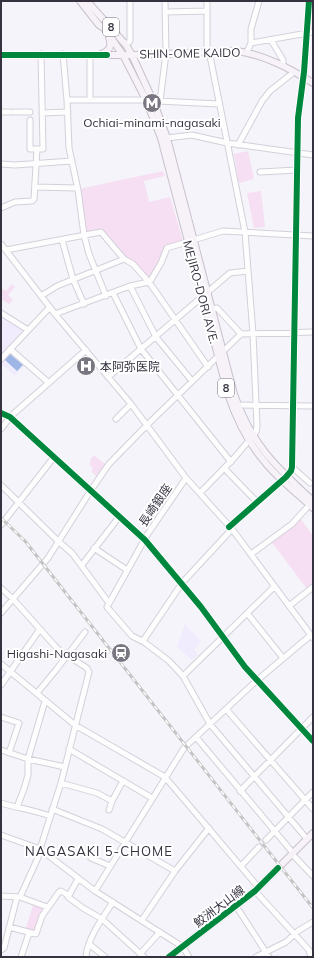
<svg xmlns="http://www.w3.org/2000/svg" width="314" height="958" font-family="Mulish,'Noto Sans JP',sans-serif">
  <rect width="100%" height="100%" fill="#f5f4fa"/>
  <path fill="#f1ecfd" d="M1,315L25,331L1,356Z
    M10,351L25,365L15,376L1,364V361Z
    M185,624L201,641L194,650L198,655L192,660L177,647Z"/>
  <path fill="#f6dff2" d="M248,151L254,179L239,183L234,154Z
    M163,171L165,176L144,181L149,202L170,197L183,241L165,247L159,263L150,280L123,256L102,231L87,233L85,232L79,189Z
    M261,191L265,227L254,228L247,193Z
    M12,284L15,287L8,295L13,300L9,304L1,299V288L6,291Z
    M94,455L106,465L97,477L91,471L93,468L89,464L91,462L90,460Z
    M300,518L313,536V585L307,589L271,541Z
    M34,903L45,908L35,932L25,930Z"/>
  <path fill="#9db6e6" d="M10,354L23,365L17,371L5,360Z"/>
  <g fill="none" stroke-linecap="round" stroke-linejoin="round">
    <g stroke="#d3d0da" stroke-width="7">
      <path id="minor" d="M165,12L207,11
        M271,40L283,60V65
        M251,43V29L259,1
        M126,45L130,41V1
        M247,52L251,43L313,32
        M63,54L67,100L69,148L78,190L84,235L89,254L106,296
        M90,99V55
        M67,100H146
        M158,101L219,104
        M160,101L166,53L165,1
        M1,112H11
        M15,112H30
        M42,113L68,112
        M30,120V149H43L41,54
        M167,138L192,135L227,143L313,155
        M238,145L262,101L270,91L294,72
        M1,164L15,165L72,161
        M260,172L297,170
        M35,187L77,188
        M1,208L15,202L32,201L34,199L37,149
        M62,240L73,279L84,304
        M1,244L55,314L131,404L186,478L232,529L313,638
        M6,250L101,232L124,259L133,264L149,282L208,367
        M130,286L156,337L192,381
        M113,293L141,349L231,462
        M41,296L57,286L124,259
        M212,309L217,308L241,334
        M1,313L28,330
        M55,314L130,286L149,282L151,280L161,263L167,248L223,231L313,236
        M10,349L49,383
        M1,359L50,307
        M108,377L230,273L248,271
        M236,405L313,406
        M1,413L10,417L145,540L201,607L245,667L313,741
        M116,419L131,404
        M147,425L241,334L313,332
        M1,429L11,416L86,350
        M292,467L310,483
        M224,468L257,502
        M186,478L147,535L107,607L132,636L144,642L169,661L183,676L210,724L307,839
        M1,485L59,542L72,553L109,603
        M200,493L235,457L256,432L257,426L253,334L245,232L210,56L207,52V1
        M1,525L54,457
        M229,527L286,477L291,471L292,467L298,118L304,72L309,1
        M94,548L127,570
        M251,554L292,524L312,502
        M82,565L119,517
        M1,588L13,599L55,646L60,651L87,668L89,672L61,783L40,849
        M289,606L313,587
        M1,613L48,558L91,490L109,464L147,425
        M247,613L283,658
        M143,641L182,583L232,529
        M1,664L75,725L165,777L259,888
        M183,676L274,587
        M1,685L40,629
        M37,693L56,670L85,632
        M226,709L313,809
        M1,717L19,723L9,753
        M196,737L293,853
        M69,749L152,798
        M1,750L28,759L65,767
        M61,783L97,793L112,801
        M240,791L313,717
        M1,803C17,808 34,810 50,816
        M17,807L24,789L28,775V759L45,701
        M52,809L102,829L175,871
        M109,810L112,801L123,781
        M1,835L40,849L95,891L183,947L189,957
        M266,840L313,792
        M292,854L313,876
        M91,858L110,866
        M241,866L259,847
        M78,879L68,897L83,908L102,919L144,957
        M95,891L184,748L255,682L311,635
        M255,891L309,950L311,957
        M1,896L20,897L47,907
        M20,897L41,851
        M236,906L269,957
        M142,920L175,871L209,828
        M9,927L36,934L42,916L59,892L61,891L68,895
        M89,944L105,957
        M1,950L4,948L17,897
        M140,954L160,932
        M21,957L29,933
        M86,957C87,939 103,917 113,902
        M256,957L286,942L298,931L313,922"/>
    </g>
    <g stroke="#c8c1cd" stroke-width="8">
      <path id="major" d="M80,1L99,25L104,28L123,55L146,100L161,138L228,394C236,418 247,441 264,461C278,479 297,493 313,508
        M87,1L126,45L132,55L154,103L167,138L234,394C251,444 276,467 313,501
        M101,54C110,51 112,46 109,37
        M1,55H132L237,51C265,55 289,68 313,83
        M169,957L255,891L313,833"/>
    </g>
    <use href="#minor" stroke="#fefdfe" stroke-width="5"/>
    <use href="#major" stroke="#f6f2f8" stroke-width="6"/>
    <g stroke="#c4c4c5" stroke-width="3">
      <path id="rail" d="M1,518L25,541L313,908"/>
    </g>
    <use href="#rail" stroke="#fff" stroke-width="1.5" stroke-dasharray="4.5" stroke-linecap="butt"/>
    <g stroke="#fff" stroke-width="8">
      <path id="cycleway" d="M1,55H107
        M1,413L10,417L145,540L201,607L245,667L313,741
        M229,527L286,477L291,471L292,467L298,118L304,72L309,1
        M169,957L255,891L278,868"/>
    </g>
    <use href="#cycleway" stroke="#00873e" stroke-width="6"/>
  </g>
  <defs>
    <g id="metro-disc" transform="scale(1)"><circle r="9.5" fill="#797681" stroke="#fff"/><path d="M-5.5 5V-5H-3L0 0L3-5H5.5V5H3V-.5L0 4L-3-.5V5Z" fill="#fff"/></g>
    <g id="hospital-disc" transform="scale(1)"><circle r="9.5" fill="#797681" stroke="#fff"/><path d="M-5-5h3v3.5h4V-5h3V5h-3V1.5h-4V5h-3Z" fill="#fff"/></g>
    <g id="station-disc" transform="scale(1)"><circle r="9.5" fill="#797681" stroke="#fff"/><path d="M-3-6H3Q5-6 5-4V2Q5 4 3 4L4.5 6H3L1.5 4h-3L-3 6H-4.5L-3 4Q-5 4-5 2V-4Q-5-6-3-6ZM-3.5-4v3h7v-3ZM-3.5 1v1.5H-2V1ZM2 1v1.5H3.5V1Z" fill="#fff"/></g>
  </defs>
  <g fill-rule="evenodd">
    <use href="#metro-disc" x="152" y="103"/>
    <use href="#hospital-disc" x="86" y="366"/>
    <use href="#station-disc" x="121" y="653"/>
  </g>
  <g text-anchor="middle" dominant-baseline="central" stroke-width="4" stroke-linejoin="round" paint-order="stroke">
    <g fill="#fff" stroke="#727079" stroke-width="1">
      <rect x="103" y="18" width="16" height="18" rx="3"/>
      <rect x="218" y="379" width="16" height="18" rx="3"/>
    </g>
    <g font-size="11" font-weight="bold" fill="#363240">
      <text x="111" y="27">8</text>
      <text x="226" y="388">8</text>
    </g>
    <g font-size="12" fill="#363240" stroke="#fff">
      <text transform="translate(190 53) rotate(-1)">SHIN-OME KAIDO</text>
      <text transform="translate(201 292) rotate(75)">MEJIRO-DORI AVE.</text>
      <text transform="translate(155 505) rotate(-56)">長崎銀座</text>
      <text transform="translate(219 906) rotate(-37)">鮫洲大山線</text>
    </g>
    <g font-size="12" fill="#363240" stroke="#fff">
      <text x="152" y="122">Ochiai-minami-nagasaki</text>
      <text x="100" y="366" text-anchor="start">本阿弥医院</text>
      <text x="107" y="653" text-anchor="end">Higashi-Nagasaki</text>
    </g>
    <g font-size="13" letter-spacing="1" fill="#363240" stroke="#fff">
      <text x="99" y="851">NAGASAKI 5-CHOME</text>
    </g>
  </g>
  <rect width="314" height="958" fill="none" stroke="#363240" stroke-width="4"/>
</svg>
